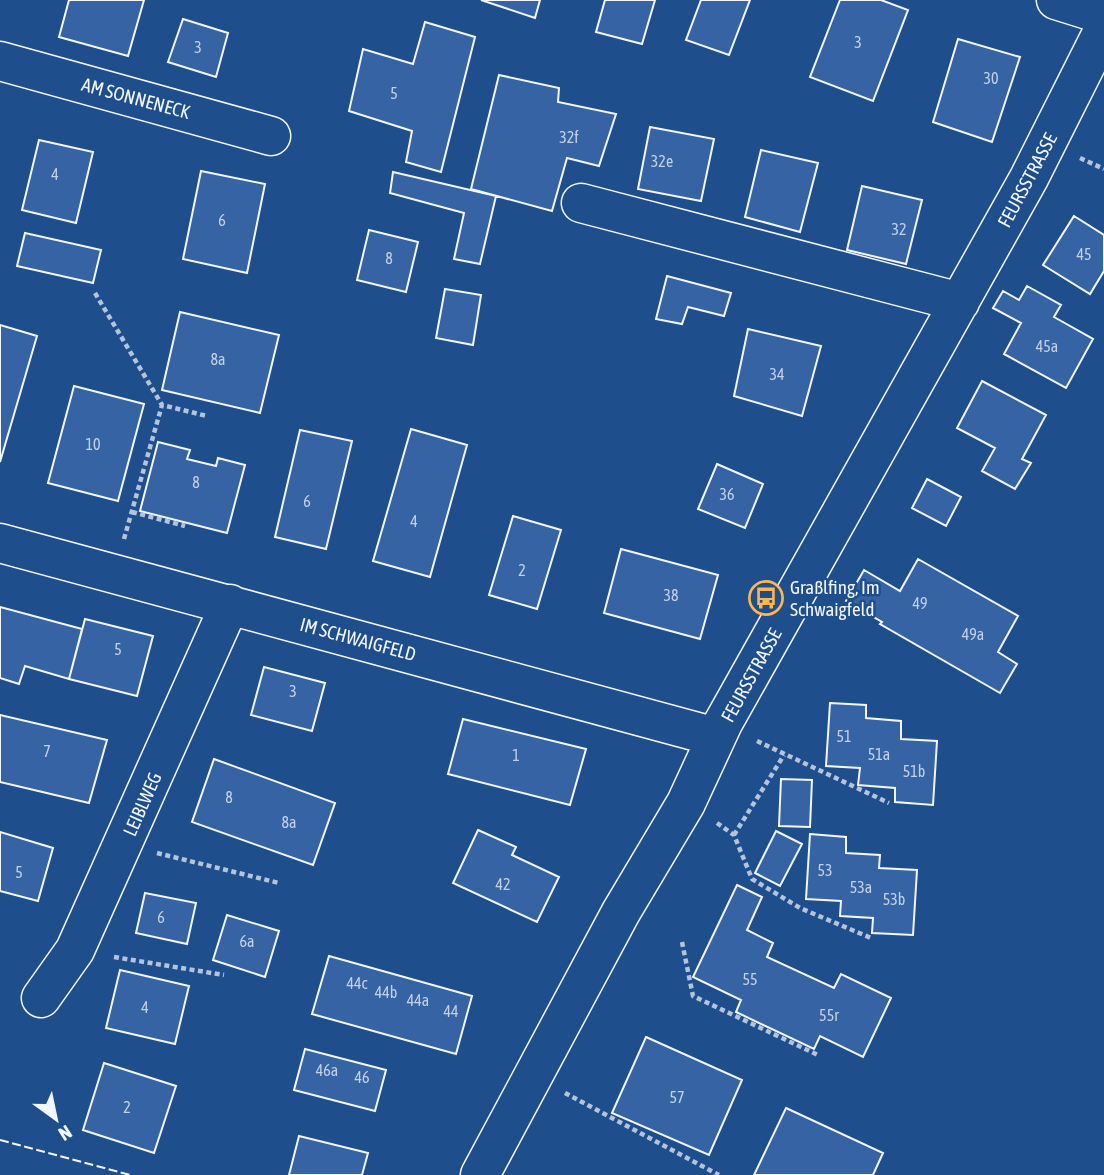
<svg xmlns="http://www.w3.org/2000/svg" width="1104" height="1175" font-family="'Asap Condensed',sans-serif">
  <rect width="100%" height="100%" fill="#1f4e8c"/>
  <path fill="#3563a3" stroke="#f2f6ff" stroke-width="2" d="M69,0H144L128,56L59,37Z
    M481,0H540L535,18Z
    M605,0H655L642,44L596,32Z
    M701,0H750L729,55L686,40Z
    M840,0H881L908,10L873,101L810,77Z
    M183,19L228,33L216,77L168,62Z
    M425,22L475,37L441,172L406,162L412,131L349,111L363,49L413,64Z
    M958,39L1020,57L992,142L933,122Z
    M499,75L559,88L558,102L616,114L599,166L567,158L552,211L471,189Z
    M650,127L714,139L701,201L638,189Z
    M39,140L93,152L76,223L22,210Z
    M761,150L818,163L800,232L745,217Z
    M201,171L265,184L247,273L183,259Z
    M393,172L496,196L480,264L454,259L464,213L390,193Z
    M862,186L922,200L906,264L847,250Z
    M1074,216L1104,235V271L1090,294L1043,265Z
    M369,230L418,242L406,292L357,280Z
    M25,233L101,250L93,283L17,266Z
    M667,276L731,293L724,316L688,307L682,324L656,319Z
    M1027,286L1061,305L1054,317L1093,339L1066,388L1004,354L1021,323L993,308L1003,291L1019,300Z
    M445,289L481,295L473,345L436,338Z
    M180,312L279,335L260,413L162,390Z
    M0,325L37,336L0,462Z
    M748,329L821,346L802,416L734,396Z
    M982,381L1046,415L1022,459L1031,463L1015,489L982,471L995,448L957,428Z
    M74,386L144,404L118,501L48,483Z
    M411,429L467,445L430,577L373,561Z
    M300,430L352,441L326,549L275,537Z
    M158,442L190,450L187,459L216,466L218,458L245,465L227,533L140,511Z
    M717,464L763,484L745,528L698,509Z
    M927,479L961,497L946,526L912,508Z
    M513,516L561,530L537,609L489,595Z
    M621,549L718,575L700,639L604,613Z
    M918,559L1018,616L998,652L1017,664L1000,693L880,624L882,622L846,601L864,570L900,591Z
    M0,607L82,629L69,679L25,666L19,684L0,678Z
    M85,619L153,636L137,696L69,679Z
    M264,667L325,683L312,731L251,715Z
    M830,703L866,705V718L901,721V739L937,741L933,805L895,802V788L858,785L860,768L826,766Z
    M0,715L107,740L89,803L0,782Z
    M463,719L586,749L570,805L448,774Z
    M214,759L335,803L313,865L192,822Z
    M781,779L812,780L810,827L779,826Z
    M478,830L516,847L512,855L559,877L537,922L453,883Z
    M776,831L802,844L780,886L755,873Z
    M0,832L53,848L38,901L0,891Z
    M810,834L846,837V853L880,855L879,868L917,870L913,935L872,933L873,918L840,916L841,901L806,899Z
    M737,885L762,897L747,930L773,943L767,957L834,988L841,974L891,998L863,1057L820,1036L814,1049L736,1012L741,1000L693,977Z
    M145,893L196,903L187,944L136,933Z
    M227,915L279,931L265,977L213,960Z
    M329,956L472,996L456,1054L312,1014Z
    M120,970L189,986L175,1044L106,1028Z
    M646,1037L742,1080L709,1155L612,1113Z
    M305,1049L386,1070L375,1111L294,1090Z
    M104,1063L176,1086L154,1153L83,1130Z
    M786,1108L883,1153L873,1175H754Z
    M299,1136L368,1153L362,1175H289Z"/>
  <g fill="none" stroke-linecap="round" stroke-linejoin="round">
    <g stroke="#f2f6ff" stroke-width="41">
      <path id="minor" d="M1056,0L1104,15
        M0,61L271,136
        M581,203L960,302
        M0,543L716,737
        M41,998L75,950L230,604
        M480,1175L621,912L686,803L723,723L1029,178L1104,29"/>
    </g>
    <path stroke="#b3c4dc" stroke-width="4.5" stroke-dasharray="5 3.5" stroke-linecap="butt" d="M1080,158L1104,169
      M95,293L162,405
      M132,512L185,526
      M124,539L162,405L207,416
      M757,741L889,803
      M717,823L734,835L752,879L800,908L871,938
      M734,835L784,755
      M157,853L279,883
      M682,942L693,996L818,1055
      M114,957L224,975
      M565,1093L719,1175"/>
    <use href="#minor" stroke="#1f4e8c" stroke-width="38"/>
    <path stroke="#f2f6ff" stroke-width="2" stroke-dasharray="9 3.5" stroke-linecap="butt" d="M0,1140L130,1175"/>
  </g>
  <defs>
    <g id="bus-ring" transform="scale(1.75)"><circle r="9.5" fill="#1f4e8c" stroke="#ffb74d" stroke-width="1.5"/><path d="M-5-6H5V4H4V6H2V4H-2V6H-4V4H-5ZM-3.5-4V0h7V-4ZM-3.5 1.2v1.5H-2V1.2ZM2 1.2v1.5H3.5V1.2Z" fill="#ffb74d"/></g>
  </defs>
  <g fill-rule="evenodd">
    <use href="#bus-ring" x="766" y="598"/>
  </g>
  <g text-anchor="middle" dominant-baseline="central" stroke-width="5" stroke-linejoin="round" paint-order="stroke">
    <g font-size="16" fill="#c3d1e8">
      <text x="858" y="42">3</text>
      <text x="198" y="47">3</text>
      <text x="991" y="78">30</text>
      <text x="394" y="93">5</text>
      <text x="569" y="137">32f</text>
      <text x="662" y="161">32e</text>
      <text x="55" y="174">4</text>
      <text x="222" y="220">6</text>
      <text x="899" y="229">32</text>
      <text x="1084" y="254">45</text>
      <text x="389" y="258">8</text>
      <text x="1047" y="346">45a</text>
      <text x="218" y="359">8a</text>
      <text x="777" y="374">34</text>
      <text x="93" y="444">10</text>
      <text x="196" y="482">8</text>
      <text x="727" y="494">36</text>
      <text x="307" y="501">6</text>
      <text x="414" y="521">4</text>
      <text x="522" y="570">2</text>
      <text x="671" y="595">38</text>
      <text x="920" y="603">49</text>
      <text x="973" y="634">49a</text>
      <text x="118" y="649">5</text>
      <text x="293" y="691">3</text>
      <text x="844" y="736">51</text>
      <text x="47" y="751">7</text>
      <text x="879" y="754">51a</text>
      <text x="516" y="755">1</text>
      <text x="914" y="771">51b</text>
      <text x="229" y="797">8</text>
      <text x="289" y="822">8a</text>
      <text x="825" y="870">53</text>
      <text x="19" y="872">5</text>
      <text x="503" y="884">42</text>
      <text x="861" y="887">53a</text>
      <text x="894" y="899">53b</text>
      <text x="161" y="917">6</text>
      <text x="247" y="941">6a</text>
      <text x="750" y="979">55</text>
      <text x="357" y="983">44c</text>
      <text x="386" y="992">44b</text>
      <text x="418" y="1000">44a</text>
      <text x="145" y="1007">4</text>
      <text x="451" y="1011">44</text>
      <text x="829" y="1015">55r</text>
      <text x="327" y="1070">46a</text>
      <text x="362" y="1077">46</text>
      <text x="677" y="1097">57</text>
      <text x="127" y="1107">2</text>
    </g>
    <g font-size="19" fill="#f2f6ff" stroke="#1f4e8c">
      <text transform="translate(136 98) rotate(15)">AM SONNENECK</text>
      <text transform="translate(1027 180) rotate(-62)">FEURSSTRASSE</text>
      <text transform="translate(358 639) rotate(15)">IM SCHWAIGFELD</text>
      <text transform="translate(751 675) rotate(-61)">FEURSSTRASSE</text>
      <text transform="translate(142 804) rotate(-66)">LEIBLWEG</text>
    </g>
    <g font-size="19" fill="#f2f6ff" stroke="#1f4e8c" text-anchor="start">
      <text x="790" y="587">Graßlfing, Im<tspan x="790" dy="22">Schwaigfeld</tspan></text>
    </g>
  </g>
  <g transform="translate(56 1119) rotate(147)" stroke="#1f4e8c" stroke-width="5" paint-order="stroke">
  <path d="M0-5L12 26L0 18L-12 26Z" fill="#f2f6ff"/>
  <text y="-10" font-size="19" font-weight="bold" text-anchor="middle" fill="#f2f6ff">N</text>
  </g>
</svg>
